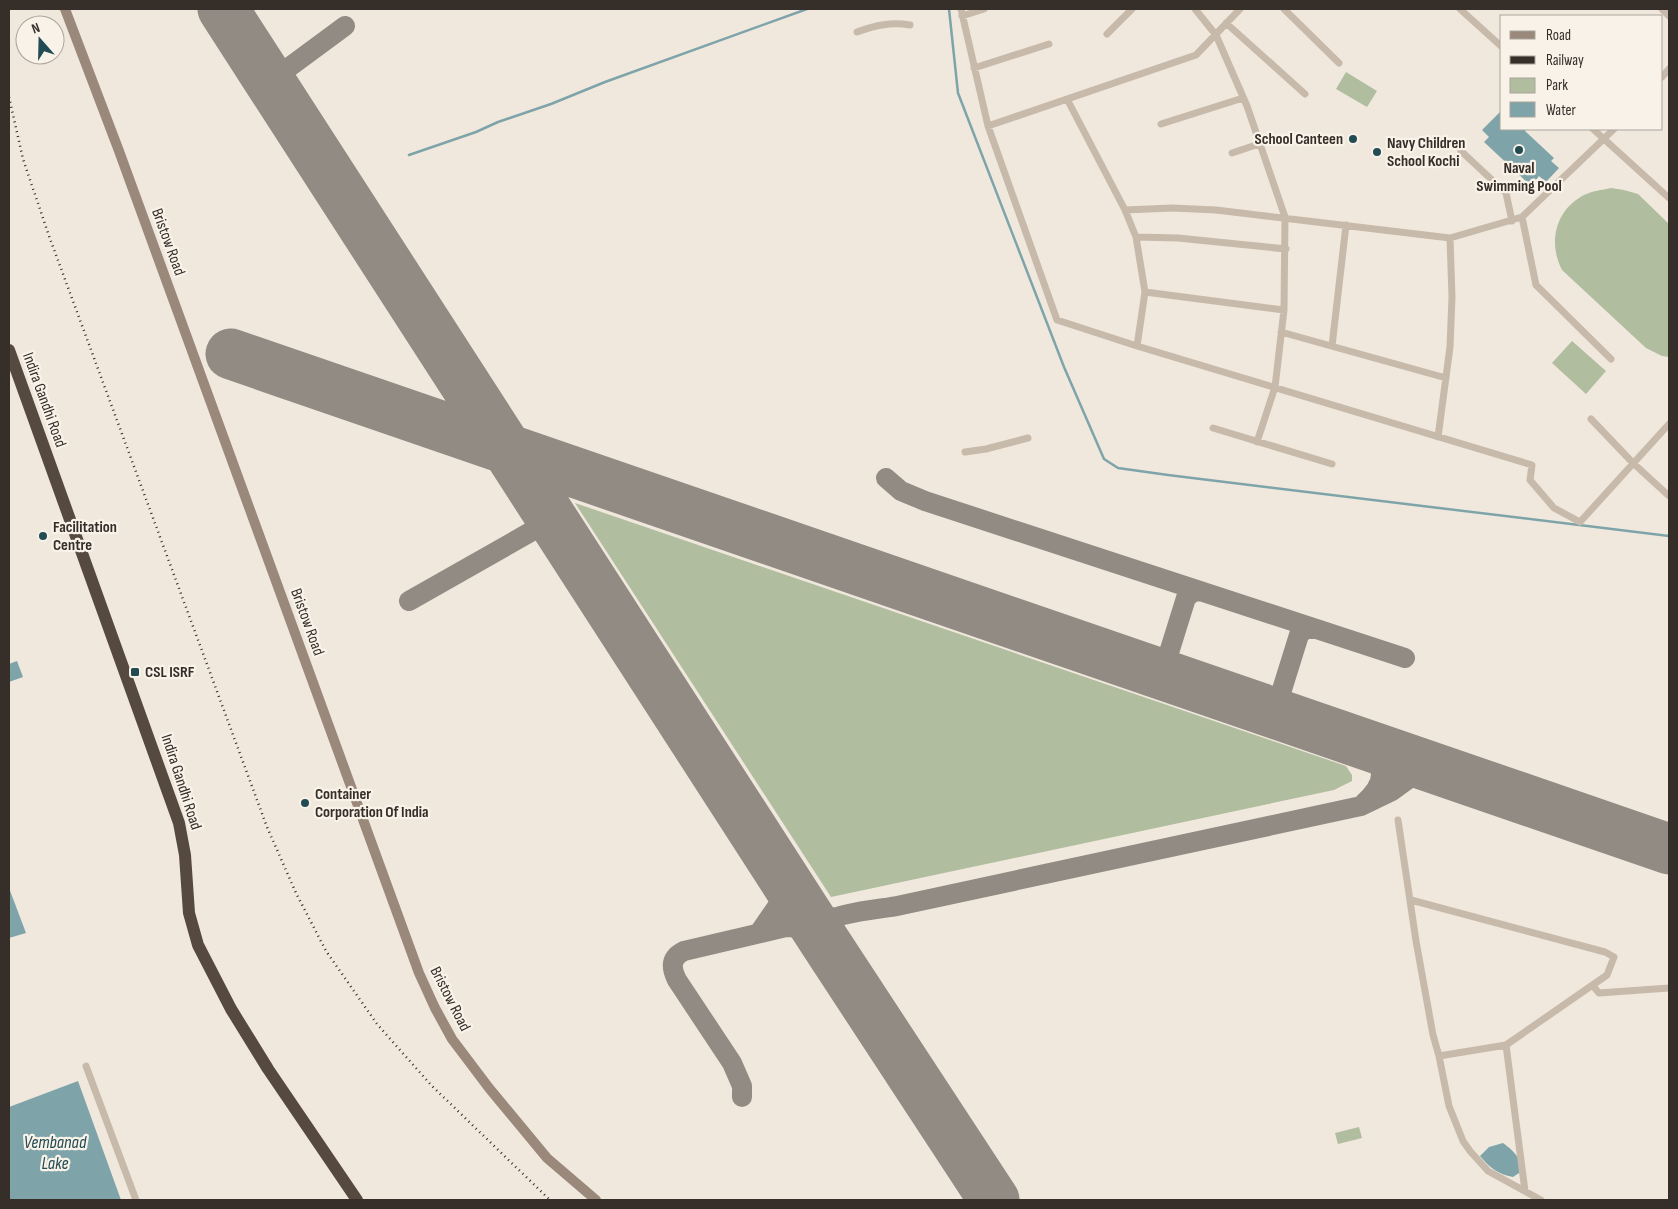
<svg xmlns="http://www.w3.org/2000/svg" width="1678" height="1209" font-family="'Sofia Sans Condensed',sans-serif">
  <rect width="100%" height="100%" fill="#f0e8dd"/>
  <path fill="#b0bd9e" d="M1346,72L1377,91L1367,107L1336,89Z
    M1611,188L1624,190L1638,194L1669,224V357L1662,356L1646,348L1562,270C1548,243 1555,210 1584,195C1592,191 1602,190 1611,188Z
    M1572,341L1606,371L1586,394L1552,363Z
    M575,503L1346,766L1352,775V781L1334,790L831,897Z
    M1359,1127L1362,1138L1338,1144L1335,1133Z"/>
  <path fill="#7ea4aa" d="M1502,110V129H1526L1525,131L1554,158L1551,161L1559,168L1546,182L1539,176L1536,180L1534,178L1529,184L1484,142L1489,137L1482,130Z
    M17,661L23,677L9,682V664Z
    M9,888L26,933L9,938Z
    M78,1081L121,1200H9V1107Z
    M1503,1143C1514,1151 1520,1157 1522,1171L1513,1177C1498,1174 1490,1168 1480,1156L1489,1147Z"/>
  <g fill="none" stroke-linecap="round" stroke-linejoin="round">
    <path stroke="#7ea4aa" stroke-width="2.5" d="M949,9L958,93L1064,367L1104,459L1118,468L1168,475L1669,536
      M409,155L476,132L498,122L551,104L605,82L807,9"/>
    <path stroke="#928b83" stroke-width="20" d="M275,90V81L280,74L345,26
      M886,478L901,491L925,501L1405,658
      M534,530L540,519V499
      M409,601L534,530C545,527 555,529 564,536
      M1173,678L1167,669V659L1186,598L1193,592L1200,591
      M1285,717L1280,707V696L1299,635L1305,629H1315
      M1351,739C1378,758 1396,774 1364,803
      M803,907C814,916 823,919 838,917
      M759,933L790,888
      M825,942C823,937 821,931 823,926C829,913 882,909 897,906L1361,806L1392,791L1414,775L1423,772H1435L1460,777
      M742,1097V1086L732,1063L677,980C671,968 670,958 684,951L786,927L804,928L811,931L825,942"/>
    <path stroke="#928b83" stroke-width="51" d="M223,9L825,942L994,1200
      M231,354L1669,849"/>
    <path stroke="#c7baaa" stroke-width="7" d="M961,9L988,126L1057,320L1137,346L1532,465L1530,480L1554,508L1580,522L1669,424
      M1195,9L1216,35L1247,106L1285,217L1284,310L1275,387L1257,442
      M1284,9L1339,63
      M1460,9L1502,47
      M1662,9L1669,16
      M962,16L984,9
      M1226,23L1305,94
      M857,32C876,25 891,22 910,25
      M1107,34L1132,9
      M974,68L1049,44
      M1662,77L1669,69
      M1067,99L1125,210L1136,237L1145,292L1137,346
      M1161,124L1243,98
      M988,126L1196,55L1240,9
      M1593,129L1669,198
      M1461,151L1506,193L1512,221
      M1232,153L1259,144
      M1125,210L1172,208L1216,210L1450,238L1522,217L1614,129
      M1522,217L1536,285L1611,359
      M1136,237L1178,238L1286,249
      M1145,292L1284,310
      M1281,332L1446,378
      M1332,346L1346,225
      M1591,419L1633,463L1669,496
      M1213,428L1332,464
      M1438,437L1450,347L1452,297L1450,238
      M965,452L986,449L1028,438
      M1398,820L1416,941L1433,1035L1439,1056L1449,1106L1463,1141L1470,1151L1488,1171L1541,1200
      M1411,900L1605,952L1614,957L1607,975L1506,1045L1439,1056
      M1593,986L1599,993L1669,988
      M1506,1045L1525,1191
      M86,1066L136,1200"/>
    <path stroke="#9a897b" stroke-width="10" d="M65,9L119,151L419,973L435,1008L452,1039L489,1088L547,1158L596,1200"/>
    <path stroke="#554940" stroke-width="12" d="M9,350L179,823L185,855L189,913L198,945L231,1009L268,1069L357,1200"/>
    <path stroke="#352e29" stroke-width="2.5" stroke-dasharray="1 4" stroke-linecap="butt" d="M9,97L23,159L49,236L267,827L296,893L326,951L377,1024L431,1085L550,1200"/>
  </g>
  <g fill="#224b53" stroke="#f8f2e9" stroke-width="2">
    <circle cx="1353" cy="139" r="5"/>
    <circle cx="1519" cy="150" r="5"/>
    <circle cx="1377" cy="152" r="5"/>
    <circle cx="43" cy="536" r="5"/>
    <rect x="130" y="667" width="10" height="10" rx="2.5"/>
    <circle cx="305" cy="803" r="5"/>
  </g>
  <g text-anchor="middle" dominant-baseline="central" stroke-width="4.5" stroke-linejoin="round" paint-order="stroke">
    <g font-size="16" font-weight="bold" fill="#352e29" stroke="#f8f2e9" text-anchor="start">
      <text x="1343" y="139" text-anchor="end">School Canteen</text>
      <text x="1387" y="143">Navy Children<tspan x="1387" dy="18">School Kochi</tspan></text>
      <text x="1519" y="168" text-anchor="middle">Naval<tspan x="1519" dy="18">Swimming Pool</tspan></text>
      <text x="53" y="527">Facilitation<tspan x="53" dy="18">Centre</tspan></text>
      <text x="145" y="672">CSL ISRF</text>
      <text x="315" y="794">Container<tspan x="315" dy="18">Corporation Of India</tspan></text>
    </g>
    <g font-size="16" fill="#352e29" stroke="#f8f2e9">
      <text transform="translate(168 242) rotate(70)">Bristow Road</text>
      <text transform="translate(44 400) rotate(70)">Indira Gandhi Road</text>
      <text transform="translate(307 622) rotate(70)">Bristow Road</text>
      <text transform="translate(181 782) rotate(72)">Indira Gandhi Road</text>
      <text transform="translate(450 999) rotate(63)">Bristow Road</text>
    </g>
    <g font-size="18" font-style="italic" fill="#224b53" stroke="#f8f2e9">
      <text x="55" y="1142">Vembanad<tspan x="55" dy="21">Lake</tspan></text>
    </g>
  </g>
  <rect width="1678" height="1209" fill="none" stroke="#352e29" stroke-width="20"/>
  <rect x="1500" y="15" width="162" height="115" fill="#f8f2e9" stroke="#aaa49c"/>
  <rect x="1510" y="31" width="25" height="8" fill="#9a897b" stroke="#aaa49c"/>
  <text x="1546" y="40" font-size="15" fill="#352e29">Road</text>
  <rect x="1510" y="56" width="25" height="8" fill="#352e29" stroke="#aaa49c"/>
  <text x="1546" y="65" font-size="15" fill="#352e29">Railway</text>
  <rect x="1510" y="78" width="25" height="15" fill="#b0bd9e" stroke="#aaa49c"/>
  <text x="1546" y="90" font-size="15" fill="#352e29">Park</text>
  <rect x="1510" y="102" width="25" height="15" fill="#7ea4aa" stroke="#aaa49c"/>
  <text x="1546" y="115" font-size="15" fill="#352e29">Water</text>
  <g transform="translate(40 40) rotate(340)"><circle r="24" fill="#f8f2e9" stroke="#aaa49c"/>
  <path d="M0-4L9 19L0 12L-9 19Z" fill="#224b53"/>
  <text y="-8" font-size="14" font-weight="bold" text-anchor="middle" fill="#352e29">N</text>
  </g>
</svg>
